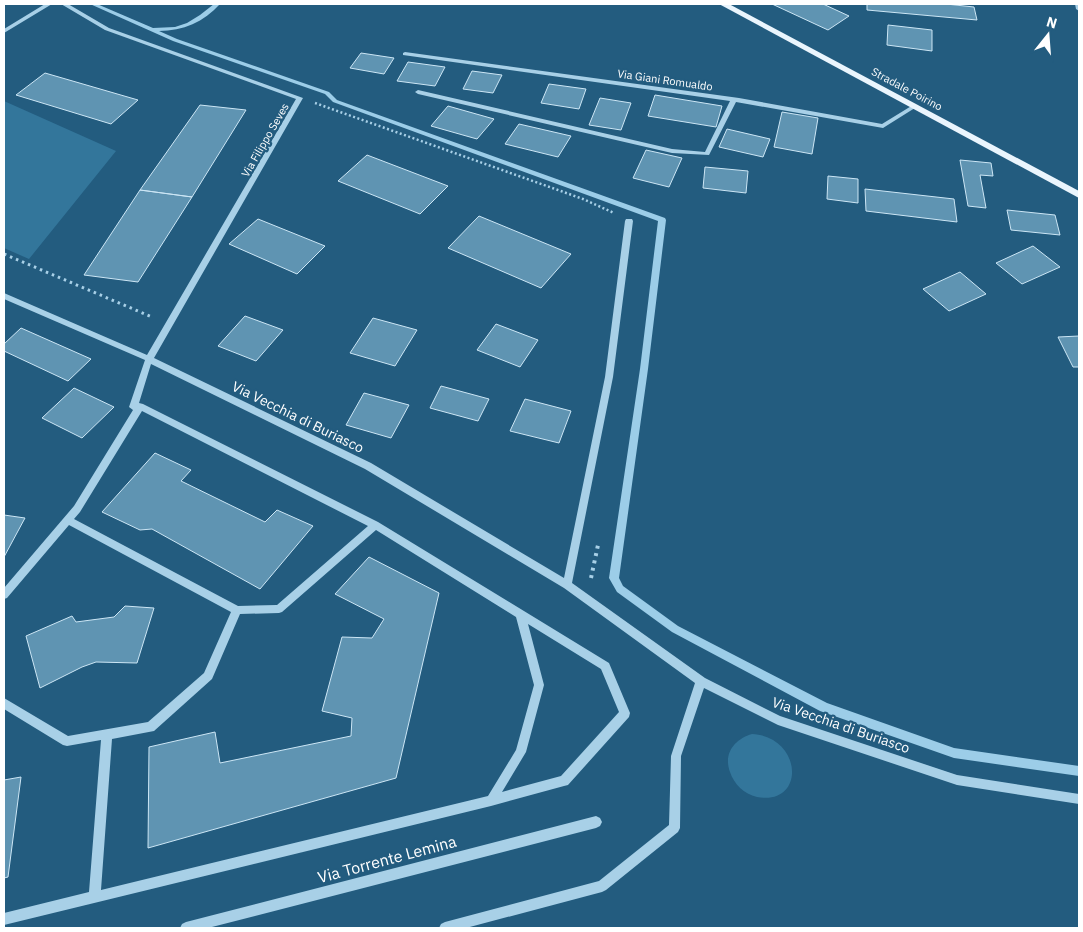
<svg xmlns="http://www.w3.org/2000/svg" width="1083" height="932" font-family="'IBM Plex Sans',sans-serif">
  <rect width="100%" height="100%" fill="#235c7f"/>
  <path fill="#33769b" d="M4,101L116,151L29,259L4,248Z
    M752,734C803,737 806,806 757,797C744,794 734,784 730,772C723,753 735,739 752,734Z"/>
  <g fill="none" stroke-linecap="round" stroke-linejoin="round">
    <path fill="#9ccde8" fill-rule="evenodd" d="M90,4H97L153,28L175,27L187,23L200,15L214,4H220C204,22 183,31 159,31L177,39L329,92L337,100L665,218L666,220L648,369L619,578L623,586L678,626L827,703L954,748L1079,766V776L954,758L820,711L672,632L617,592L609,578L640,369L658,221L333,102L325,94L173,41Z"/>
  </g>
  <path fill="#5f94b2" stroke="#cce6f5" d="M772,4H823L849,16L828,30Z
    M867,4H946L974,7L977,20L867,10Z
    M888,25L932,30V51L887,45Z
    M361,53L394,58L384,74L350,68Z
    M408,62L445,67L435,86L397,81Z
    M472,71L502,75L493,93L463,89Z
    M45,73L138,100L111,124L16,95Z
    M549,84L586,89L579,109L541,103Z
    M655,95L722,106L716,127L648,116Z
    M600,98L631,103L621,130L589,125Z
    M200,105L246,110L192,197L140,190Z
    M448,106L494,119L477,139L431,126Z
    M782,112L818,118L812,154L774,147Z
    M519,124L571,136L558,157L505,144Z
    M727,129L770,139L763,157L719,147Z
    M646,150L682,158L669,187L633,178Z
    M367,155L448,186L420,214L338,181Z
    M960,160L991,163L993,176L980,175L986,208L968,206Z
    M705,167L748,171L746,193L703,188Z
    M828,176L858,179V203L827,199Z
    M865,189L954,199L957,222L866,211Z
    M140,190L192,197L138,282L84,275Z
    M1007,210L1055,215L1060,235L1011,230Z
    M479,216L571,254L541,288L448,248Z
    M258,219L325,246L297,274L229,244Z
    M1033,246L1060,267L1022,284L996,263Z
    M960,272L986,294L949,311L923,289Z
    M245,316L283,330L256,361L218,346Z
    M373,318L417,330L395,366L350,353Z
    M496,324L538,340L520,367L477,350Z
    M21,328L91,359L68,381L4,351V344Z
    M1079,336V367H1073L1058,337Z
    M441,386L489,399L478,421L430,408Z
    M74,388L114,407L82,438L42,418Z
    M364,393L409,405L391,438L346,425Z
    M525,399L571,411L559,443L510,431Z
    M155,453L191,470L181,481L265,522L277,510L313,526L260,589L152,529L140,530L102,512Z
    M4,515L25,518L4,557Z
    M369,557L439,593L396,778L148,848L149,747L215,732L220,763L351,736L352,718L322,711L342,637L372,638L384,619L335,594Z
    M125,606L154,608L137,663L96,662L82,667L40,688L26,636L72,616L76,622L114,617Z
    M21,777L8,877L4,878V780Z"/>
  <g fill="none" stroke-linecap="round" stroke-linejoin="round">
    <path stroke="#a8d0e7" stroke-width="2.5" stroke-dasharray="2 2.5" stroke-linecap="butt" d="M315,103L583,199L614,213"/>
    <path stroke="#a8d0e7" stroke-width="3" stroke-dasharray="2.5 4" stroke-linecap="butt" d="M4,254L152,317"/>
    <path stroke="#a8d0e7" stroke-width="4" stroke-dasharray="3 4.5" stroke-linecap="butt" d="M591,578L598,545"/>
    <path fill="#a8d0e7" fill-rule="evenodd" d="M45,4H52L4,33V29Z
      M61,4H68L109,28L303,98L154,358L371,463L564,578L605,377L625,221L626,219H632L633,221L613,377L572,583L705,678L780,716L957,775L1079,794V804L957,785L778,725L704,688L681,756L680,828L678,832L606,890L602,892L466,928H439L441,924L445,922L599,881L669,825L671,756L695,683L564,588L365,469L151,364L139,403L143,404L378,522L609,663L630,713L629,717L568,785L564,786L491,806L4,925V913L89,892L101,740L67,746L63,745L4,709V698L68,736L148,722L204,673L231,612L69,525L7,598L4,599V588L74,506L133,410L129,407L145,360L4,299V293L147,355L296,99L105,30ZM142,411L368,526L277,605L238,606L74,519L80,512ZM376,530L516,617L534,685L516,750L488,796L101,890L112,739L154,731L212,679L240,614L279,613L282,612ZM528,624L601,669L619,712L561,776L502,792L526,752L544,685Z
      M1075,4H1079V11L1076,9Z
      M405,52L739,98L882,124L913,105L918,106L883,128L736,102L709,155L672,153L418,94L415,92L418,90L672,149L705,152L730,101L403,55V53Z
      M596,816L600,818L602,822L600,826L596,828L208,928H180L182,924L186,922Z"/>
    <path fill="#eaf5fd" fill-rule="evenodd" d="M719,4H729L1079,191V198Z"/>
  </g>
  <g text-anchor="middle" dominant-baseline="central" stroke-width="4.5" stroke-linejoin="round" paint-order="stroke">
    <g font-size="11" fill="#fff" stroke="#235c7f">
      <text transform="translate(665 80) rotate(8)">Via Giani Romualdo</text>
      <text transform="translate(907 89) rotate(28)">Stradale Poirino</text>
      <text transform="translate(265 140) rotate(-60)">Via Filippo Seves</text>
    </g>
    <g font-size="14" fill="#fff" stroke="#235c7f">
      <text transform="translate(298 417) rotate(26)">Via Vecchia di Buriasco</text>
      <text transform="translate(841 725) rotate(19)">Via Vecchia di Buriasco</text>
    </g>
    <g font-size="16" fill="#fff" stroke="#235c7f">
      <text transform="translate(387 859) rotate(-15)">Via Torrente Lemina</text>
    </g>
  </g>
  <rect width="1083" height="932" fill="none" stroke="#ffffff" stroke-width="10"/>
  <g transform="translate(1048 35) rotate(17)" stroke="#235c7f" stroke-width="4" paint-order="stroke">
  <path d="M0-4L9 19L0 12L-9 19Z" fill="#ffffff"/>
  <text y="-8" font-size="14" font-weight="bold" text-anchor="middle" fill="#ffffff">N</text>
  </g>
</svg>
